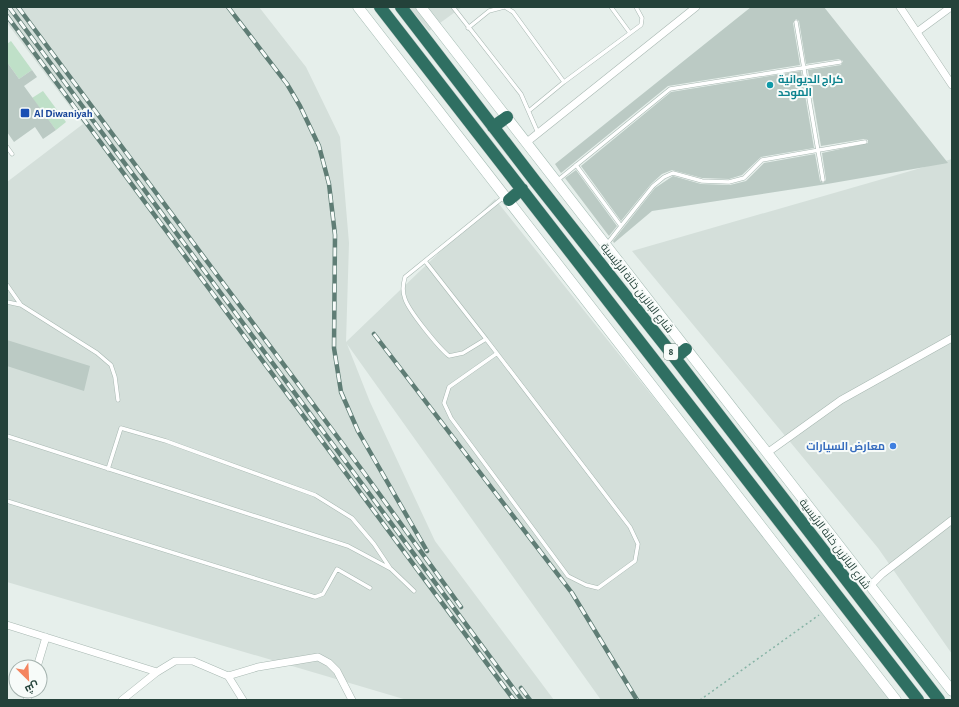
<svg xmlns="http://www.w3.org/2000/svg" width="959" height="707" font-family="'Alegreya Sans',Cairo,sans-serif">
  <rect width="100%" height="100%" fill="#e6efeb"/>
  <path fill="#d4dfda" d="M7,7H259L306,67L340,137L349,243L346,342L495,199L895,700H601L347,344L370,402L435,541L554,700H407L7,582V182L83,124L7,23Z
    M409,7H462L429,31Z
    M952,159V654L878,548L632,251Z"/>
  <path fill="#bfe0c8" d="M11,41L32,70L19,79L7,62V44Z
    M43,91L66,122L56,130L32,98Z"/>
  <path fill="#bbcac4" d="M751,7H824L948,163L827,184L652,211L614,243L613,241L655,188L673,176L701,184L730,185L746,181L764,163L815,154L820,181L823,183L826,180L822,153L868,143V140L864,139L821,146L808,70L841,65L843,61L839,59L806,64L799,21L796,19L793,23L800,65L668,86L561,173L555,164Z
    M7,62L19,79L32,70L37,77L24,86L56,130L43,139L35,127L14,142L7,132Z
    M801,71L814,148L761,157L742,175L729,179L702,178L672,170L662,174L651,184L621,221L581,166L671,92Z
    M576,170L617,226L609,236L565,178Z
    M7,340L90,366L84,391L7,366Z"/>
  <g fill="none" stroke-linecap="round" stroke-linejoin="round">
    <g stroke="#a8b8b2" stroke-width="4.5">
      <path id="lane" d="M453,7L521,94L538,133
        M505,7L513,12L564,82
        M611,7L630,33
        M796,22L823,180
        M468,28L489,11L504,7
        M530,110L564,82L641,25L642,18L636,7
        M7,147L12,154
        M576,165L621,226L607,244
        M558,180L670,89L840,62
        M621,226L653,186L664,177L673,173L702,181L729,182L744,178L762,160L865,142
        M425,261L486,339
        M7,285L21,305L97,353L111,365L115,377L118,400
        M7,302L21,305
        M496,354L449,387L444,403L451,418L568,576L586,585L598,588L635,561L638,544L630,527L486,339L463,353L449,356C438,347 409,311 405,299C402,291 403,285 405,277L505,196
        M7,436L348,546L391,569L414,591
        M108,469L121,428L166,441L315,495L352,518L374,544L390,568
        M7,501L315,597L323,594L337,569L370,588"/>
    </g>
    <g stroke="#a8b8b2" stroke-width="8">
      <path id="street" d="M900,7L952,85
        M917,32L951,7
        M527,142L696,7
        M767,453L841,400L952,338
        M871,585L882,574L952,520
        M7,625L157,672
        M37,667L46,637
        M228,676L243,700
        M27,700L29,691
        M122,700L157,672L175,661H193L228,676L258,667L318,657L329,663L337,671L352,700"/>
    </g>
    <g stroke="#a4bbb3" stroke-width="11">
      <path id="secondary" d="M358,7L896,700
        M421,7L952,691"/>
    </g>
    <g stroke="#c2cac8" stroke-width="13">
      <path id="highway" d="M380,7L918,700
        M401,7L535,181L675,358L939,700
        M493,127L507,117
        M509,200L522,189
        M675,358L686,349"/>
    </g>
    <path stroke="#86b3a5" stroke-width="1.5" stroke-dasharray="2 3" stroke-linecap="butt" d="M700,700L819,615"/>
    <use href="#lane" stroke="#fff" stroke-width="3.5"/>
    <use href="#street" stroke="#fff" stroke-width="7"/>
    <use href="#secondary" stroke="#fff" stroke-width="10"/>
    <use href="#highway" stroke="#2f6f62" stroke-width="12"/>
    <g stroke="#5f7d75" stroke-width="4.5">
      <path id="rail" d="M9,7L522,700
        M18,7L362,470L461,607
        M228,7L287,84L300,106L319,146L329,184L335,235L334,348L341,392L358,431L427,551
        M7,16L514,700
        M374,334L572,593L637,700
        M521,688L530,700"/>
    </g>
    <use href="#rail" stroke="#f7fbf9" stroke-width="3" stroke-dasharray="9" stroke-linecap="butt"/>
  </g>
  <circle fill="#0f9aa8" stroke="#f7fbf9" stroke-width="1.5" cx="770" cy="85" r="4"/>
  <rect fill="#1a4fb4" stroke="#f7fbf9" stroke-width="1.5" x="20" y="108" width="10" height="10" rx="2"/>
  <circle fill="#3f7fe0" stroke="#f7fbf9" stroke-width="1.5" cx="893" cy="446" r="4"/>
  <g text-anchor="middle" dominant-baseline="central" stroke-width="4" stroke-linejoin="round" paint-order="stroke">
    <rect fill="#f7fbf9" stroke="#637a73" stroke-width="1" x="664" y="344" width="14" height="16" rx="3"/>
    <g font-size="10" font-weight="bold" fill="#24423a">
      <text x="671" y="352">8</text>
    </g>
    <g font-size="11" font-weight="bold" fill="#0d838f" stroke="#f7fbf9" text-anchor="start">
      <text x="778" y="79">كراج الديوانية<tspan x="778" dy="13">الموحد</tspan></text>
    </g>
    <g font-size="11" font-weight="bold" fill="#164399" stroke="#f7fbf9" text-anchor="start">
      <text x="34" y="113">Al Diwaniyah</text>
    </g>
    <g font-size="11" fill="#24423a" stroke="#f7fbf9">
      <text transform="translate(637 288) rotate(52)">شارع البانزين خانة الرئيسية</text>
      <text transform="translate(835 544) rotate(53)">شارع البانزين خانة الرئيسية</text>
    </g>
    <g font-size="11" font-weight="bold" fill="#366cbe" stroke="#f7fbf9" text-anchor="end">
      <text x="885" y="446">معارض السيارات</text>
    </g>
  </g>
  <rect width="959" height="707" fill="none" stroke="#24423a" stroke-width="16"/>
  <g transform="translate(28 679) rotate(156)"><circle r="19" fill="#f7fbf9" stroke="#a3b1ad"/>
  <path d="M0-3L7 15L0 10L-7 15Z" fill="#f4845f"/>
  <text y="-6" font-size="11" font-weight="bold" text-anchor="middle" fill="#24423a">ش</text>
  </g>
</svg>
